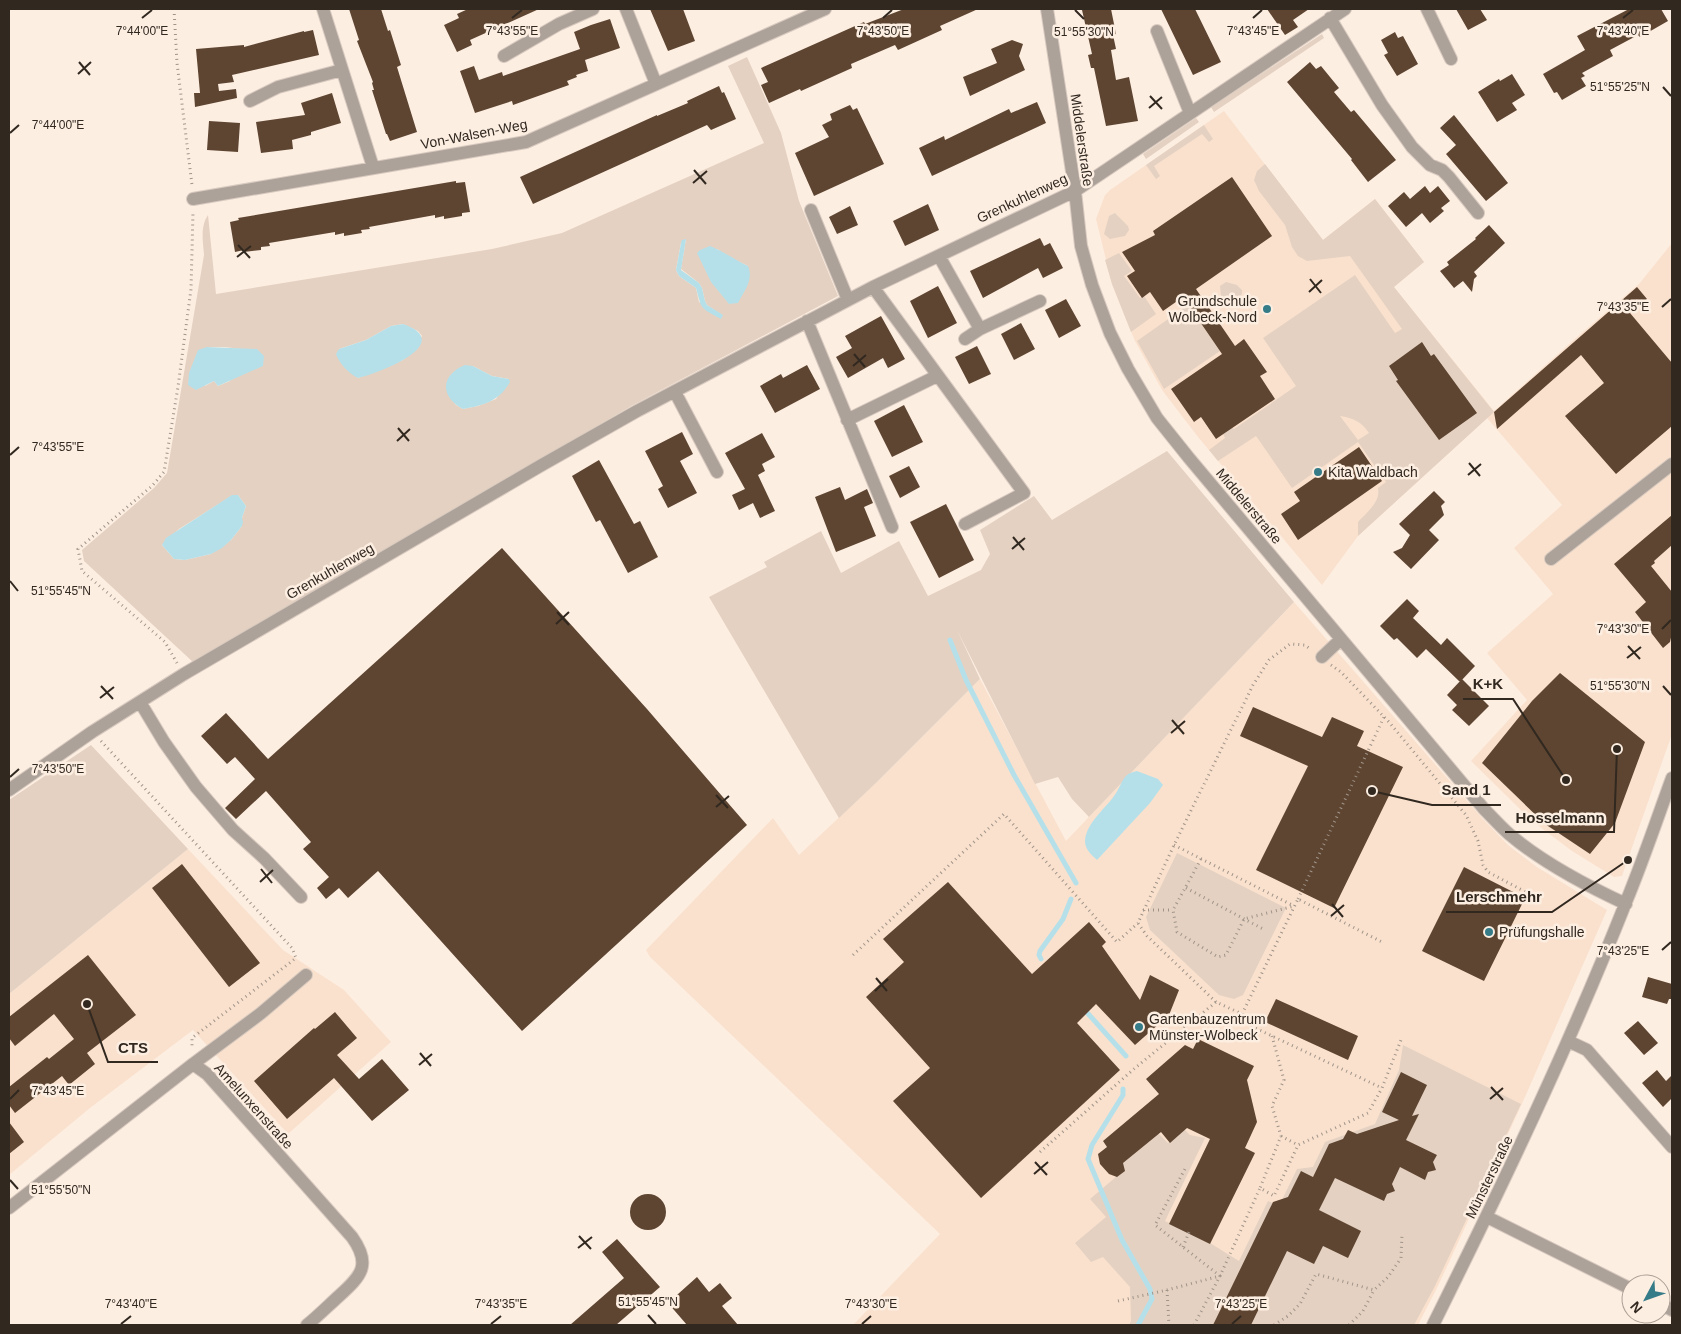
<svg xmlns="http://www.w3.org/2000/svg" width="1681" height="1334" font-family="Helvetica,sans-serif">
  <rect width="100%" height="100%" fill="#fdeee2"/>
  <path fill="#fae1cd" d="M1224,111L1323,240L1375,199L1424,262L1394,287L1494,411L1577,337L1639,284L1672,243V734L1622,876L1614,877L1572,851L1532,821L1471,761L1527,700L1487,653L1553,594L1514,548L1562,505L1487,418L1358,536L1322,585L1198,437L1162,390L1135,341L1112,284L1096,219L1105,195L1110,190Z
    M1294,602L1482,818L1508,845L1537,867L1607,910L1525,1097L1438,1286L1418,1325H853L940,1234L650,957L646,950L773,818L799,855L878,781L980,679L1066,841Z
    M188,849L283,950L344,990L391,1042L288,1134L193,1030L90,1108L9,1175V994Z"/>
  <path fill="#e4d1c2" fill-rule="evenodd" d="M1322,34L1324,38L1214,112L1211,107Z
    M747,57L781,133L799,201L838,296L633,405L194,663L84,561L82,550L154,488L167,473L204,255C203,241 200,227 208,215L216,294L492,249L562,233L764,143L728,66ZM686,239L681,269L699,283L702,288L705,301L707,305L722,315L699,302L696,288L679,276L676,270L681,243ZM717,249L731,258L748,266L711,282ZM403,324L418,331L422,336L403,360L358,378L339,349L366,340L391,326ZM207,347H225L240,349L230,381L218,386L214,381L205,386ZM473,366L492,376L509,379L496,399L478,406L463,409L456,405L448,394ZM233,495H238L246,506L242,518V526L231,540L211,554L185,560L174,559L162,545L179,529Z
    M1196,118L1199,122L1146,159L1143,154Z
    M1204,125L1213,139L1209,142L1202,134L1154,166L1160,176L1156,179L1146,165Z
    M1265,164L1323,240L1375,199L1424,262L1394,287L1494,412L1358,536V522C1367,512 1381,502 1378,488L1386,482L1358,442L1292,488L1256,436L1218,461L1209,450L1225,438L1223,434L1232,427L1234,429L1296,386L1263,338L1355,275L1395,333L1402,329L1350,256L1307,261L1298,256L1292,247L1285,225L1259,191L1254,180L1257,171ZM1340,416C1353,418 1362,422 1369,433L1358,440Z
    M1115,213L1128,226L1129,230L1125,236L1110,239L1104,234L1109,216Z
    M1119,253L1132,271L1124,276L1140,298L1144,296L1156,314L1131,332L1112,284L1105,260Z
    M1226,282L1237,285L1242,290C1243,297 1237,301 1231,304L1225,303L1221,297L1220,286Z
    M1188,305L1220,351L1164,389L1137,341Z
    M1167,451L1294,602L1089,817L1072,799L1058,777L1035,784L957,630L980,679L878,781L839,818L709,597L767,567L764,562L821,531L841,573L899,541L928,596L981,570L990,554L980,530L1034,496L1052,520Z
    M91,745L188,849L9,994V800Z
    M1177,853L1286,908L1243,995L1234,999L1219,995L1150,930L1146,917Z
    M1403,1045L1521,1104L1435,1286L1414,1325H1129L1131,1321L1130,1287L1103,1257L1091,1262L1075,1243L1106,1217L1090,1199L1123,1171L1122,1163L1157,1132L1168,1143L1183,1128L1190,1135L1205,1138L1165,1221L1210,1243L1239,1261L1268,1201L1279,1206L1297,1169L1313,1167L1325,1142L1375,1124L1399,1070Z"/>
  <path fill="#b6e0e9" d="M686,239L681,270L699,283L702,288L705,301L707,305L723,315L721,319C700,307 702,311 696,288L679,276L676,270L681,243L682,240Z
    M710,246C723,251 735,260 748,266C754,280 744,291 738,303L729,304L711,282L697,253L700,250Z
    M403,324C457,343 380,373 358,378C349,374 339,363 336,354L339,349L366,340L391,326Z
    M207,347L257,349L264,356L263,366L218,386L214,381L196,390L188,385L189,373L198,350Z
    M465,365L473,366L492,376L509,379L510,382C499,401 485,405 463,409C440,397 440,375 465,365Z
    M232,495H238L246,506L242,518L243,522L242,526L231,540L222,548L211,554L185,560L174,559L162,545L166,538Z
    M1137,771L1158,779L1163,785L1150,803L1097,860C1092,855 1085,850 1085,841C1086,823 1105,809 1114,796C1119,790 1121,781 1126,776C1129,773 1133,772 1137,771Z"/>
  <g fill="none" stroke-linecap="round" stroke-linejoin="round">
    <path stroke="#b6e0e9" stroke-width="5" d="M950,640L966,680L1014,775L1076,883
      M1041,959L1039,955L1040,951L1063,919L1071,899
      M1083,1008L1126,1056
      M1123,1089V1095L1092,1145L1088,1159L1122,1240L1150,1289L1152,1299L1138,1325"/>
  </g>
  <path fill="#5e4531" d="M349,9H381L388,31L390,30L401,65L397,67L417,132L390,141L387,134H386L372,90H374L372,83L373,82L357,41L359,40Z
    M468,9H539L470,40L472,45L457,52L444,25L459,18L457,14Z
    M650,9H683L695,41L668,51Z
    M904,9H978L940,26L942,30L898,50L895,45L851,64L852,68L801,91L800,89L769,103L761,85L768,82L761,68L864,22L865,24Z
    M1090,9H1111L1116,34L1113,35L1116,49L1111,50L1116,80L1129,77L1138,121L1106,126L1094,68H1091L1088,55L1092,54L1082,10Z
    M1161,9H1195L1221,62L1193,75Z
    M1267,9H1309L1293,20L1298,27L1285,35Z
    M1456,9H1480L1487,20L1468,30Z
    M1629,9H1661L1668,21L1640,37L1638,35L1610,50L1613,56L1582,73L1585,76L1581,78L1586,86L1562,100L1557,92L1554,93L1543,74L1585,50L1577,36Z
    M610,19L620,48L585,60L588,71L576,75L577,77L567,81L569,85L513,105L512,101L475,113L460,71L474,66L479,80L502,72L503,76L580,49L574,32L591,25Z
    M313,30L319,55L232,75L234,82L218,84L219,91L236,89L237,98L195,107L194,93H200L196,49L244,45V47L304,31V32Z
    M1395,32L1398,38L1403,36L1418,64L1397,76L1384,55L1388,53L1381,40Z
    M1012,40L1023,44L1019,56L1025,70L970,96L963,77L997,63L991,49Z
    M1310,62L1316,69L1321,66L1339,88L1334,92L1351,112L1354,110L1396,160L1368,182L1351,160L1352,159L1287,82Z
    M1512,74L1525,95L1512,103L1517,110L1497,122L1478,92L1499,79L1500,81Z
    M719,86L722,93L724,92L736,119L711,130L707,125L533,204L520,177L657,115V116L688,103L687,101Z
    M332,93L341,123L311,132V135L292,140L293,149L261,153L256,122L305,115L301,103Z
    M1037,102L1046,123L932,176L919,148L944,136L945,140L1009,109L1011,113Z
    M850,105L853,110L857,108L884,164L814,196L795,153L829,137L822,125L832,120L830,114Z
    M1454,115L1508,183L1486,201L1446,154L1456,145L1440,128Z
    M209,121L240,123L238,152L207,150Z
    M1232,177L1272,236L1196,289L1235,346L1244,339L1267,372L1260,376L1275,399L1216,439L1201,417L1194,422L1171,389L1222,354L1183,297L1163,311L1150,292L1142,298L1127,276L1135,271L1122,252L1155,235L1153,231Z
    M456,181V183L465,182L470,212L462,213V216L444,219V216L435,218V215L369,227L370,229L361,230L362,233L344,236V233L335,235V232L269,243L270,246L261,247V250L244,252V250L235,252L230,222L239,220L238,218Z
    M1425,186L1430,193L1438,186L1450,201L1441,208L1444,211L1430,223L1422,213L1406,227L1388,206L1404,192L1410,199Z
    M928,204L939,230L905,246L893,221Z
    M850,206L858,225L837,234L829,217Z
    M1489,225L1505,243L1474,272L1477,276L1474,279L1472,292L1463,281L1454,288L1440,271L1449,265L1447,262L1476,239L1475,238Z
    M1040,238L1044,246L1050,243L1063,268L1043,278L1038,268L983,298L970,271Z
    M938,286L957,323L928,338L910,301Z
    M1637,287L1647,299L1630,313L1672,363V426L1616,474L1565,416L1604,383L1581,355L1497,429L1494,412Z
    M1066,299L1081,326L1059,338L1045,310Z
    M881,316L905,359L888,368L883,358L848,378L836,357L852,348L845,336Z
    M1021,323L1035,349L1014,360L1001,334Z
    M1422,342L1431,356L1434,354L1477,413L1439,440L1396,381L1398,380L1389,366Z
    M977,346L991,374L969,384L955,357Z
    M807,365L820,389L775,413L760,386L781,374L783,378Z
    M904,405L923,442L892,457L874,421Z
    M682,432L693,454L680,461L697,493L668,508L658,489L663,486L645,451Z
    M762,433L775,457L762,464L765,471L758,475L775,511L760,518L753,503L739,510L732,495L745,489L725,453Z
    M1359,447L1382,481L1298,540L1281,514L1300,501L1294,492Z
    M599,460L634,524L640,521L658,557L628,573L600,520L596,522L572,476Z
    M909,466L920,487L900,498L889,476Z
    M840,487L845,500L867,489L873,503L864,507L876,536L836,552L815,497Z
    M1434,491L1445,502L1441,506L1444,515L1429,530L1439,540L1411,569L1393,552L1402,548L1410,535L1399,524Z
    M946,504L974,560L939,578L910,522Z
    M1672,515V545L1654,561L1655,563L1651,566L1672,592V633L1670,642L1663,648L1635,612L1646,602L1614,564Z
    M502,548L647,709L747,825L522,1031L378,871L348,898L339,888L326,899L317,888L329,877L303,849L311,842L266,791L236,819L225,808L255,779L235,757L227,764L201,736L226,713L268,759Z
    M1407,599L1419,611L1413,618L1441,645L1447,638L1475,666L1460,682L1426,649L1417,658L1397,638L1394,640L1380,626Z
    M1560,673L1645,742L1615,823L1590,854L1545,824L1482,763L1532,701Z
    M1462,679L1489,706L1469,726L1452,710L1457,705L1447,695Z
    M1253,707L1322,737L1332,717L1364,731L1357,746L1403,767L1334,908L1256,870L1308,766L1240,736Z
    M182,864L260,963L229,987L152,888Z
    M1464,867L1525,898L1484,981L1422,951Z
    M948,882L1032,974L1089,922L1106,942L1102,946L1140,1000L1150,975L1179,990L1169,1015L1135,1045L1096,1004L1077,1023L1120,1070L981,1198L893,1101L930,1068L866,997L904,962L883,939Z
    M88,955L136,1015L87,1053L95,1064L69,1085L62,1076L15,1113L9,1105V1087L47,1057L49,1059L74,1039L54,1014L15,1046L9,1038V1017Z
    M1648,977L1672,984V999H1669L1667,1004L1642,997Z
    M1276,999L1358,1036L1348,1060L1265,1022Z
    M335,1012L357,1038L337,1055L359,1079L382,1059L409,1090L372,1121L334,1078L287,1119L254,1081L314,1028L315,1029Z
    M1638,1021L1658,1043L1644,1055L1624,1033Z
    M1198,1039L1254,1066L1247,1080L1257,1122L1245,1148L1255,1153L1210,1244L1169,1224L1210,1139L1187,1128L1170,1143L1161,1132L1123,1163L1125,1171L1117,1177L1109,1174L1100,1164L1098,1154L1107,1147L1103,1141L1159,1094L1146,1079L1185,1045L1193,1049Z
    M1657,1070L1666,1081L1672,1075V1098L1663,1107L1642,1083Z
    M1401,1072L1427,1085L1412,1116L1419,1114L1406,1140L1437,1155L1433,1162L1436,1170L1428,1172L1425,1180L1400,1167L1392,1184L1395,1191L1387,1194L1384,1201L1335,1178L1319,1210L1361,1231L1348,1258L1323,1246L1314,1264L1287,1251L1251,1325H1213L1273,1202L1288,1197L1301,1171L1313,1177L1329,1144L1343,1139L1348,1130L1357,1134L1399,1120L1382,1112Z
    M9,1122L24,1142L9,1154Z
    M630 1212a18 18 0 1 1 36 0a18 18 0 1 1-36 0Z
    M617,1239L660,1287L616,1325H570L624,1278L602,1252Z
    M697,1277L709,1292L720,1283L732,1298L722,1306L738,1325H687L668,1303Z"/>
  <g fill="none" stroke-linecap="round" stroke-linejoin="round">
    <g stroke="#d8cabf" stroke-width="14">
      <path id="minor" d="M323,9L373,167
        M626,9L656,84
        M1047,9L1075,191L1081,246L1092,285L1110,333L1128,369L1157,418L1189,458L1484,809C1492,817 1500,826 1509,834C1543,863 1585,885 1626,904
        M1427,9L1451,59
        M1330,18L1382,105L1412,147L1430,165L1442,170L1449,177L1478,213
        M1157,31L1190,113
        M504,56L559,24L593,9
        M250,101L278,87L342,70
        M193,199L526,142L825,9
        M811,210L848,300
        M939,256L980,329
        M873,287L1024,493L965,524
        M807,321L892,527
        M965,339L980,329L1040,301
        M675,392L717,472
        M847,420L937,376
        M1551,559L1672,464
        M1322,657L1341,639
        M140,702L164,742L196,787L233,830L264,858L301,897
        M9,790L92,732L184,674L540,466L637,411L873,287L1075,191L1345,9
        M1568,1041L1587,1050L1672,1147
        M193,1064L207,1074L352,1237C372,1265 361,1276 339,1296C328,1306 318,1316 307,1325
        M9,1208L193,1064L260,1014L306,975
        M1487,1217L1631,1289
        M1661,1304L1672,1310
        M1433,1325C1502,1186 1569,1046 1626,902C1643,861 1657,819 1672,778"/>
    </g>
    <path stroke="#a09489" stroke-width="3" stroke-dasharray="1 4" stroke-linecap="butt" d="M174,9L177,63L192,185
      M177,663L165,642L82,571L78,549L152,486L164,472L178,387L191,289L193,212
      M1331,665L1341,672L1389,722L1466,815L1478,841L1483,865L1488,872L1537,898
      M101,741L292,948L296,958L192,1038V1048
      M1174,845L1294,906
      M1201,859L1173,910L1177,932L1218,957L1226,955L1244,919L1294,906
      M1186,888L1265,930
      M1298,899L1384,717
      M1143,910H1173
      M853,955L1004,814L1117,942L1138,923
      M1216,1002L1147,936L1138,923L1174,845L1253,685L1269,660L1290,644L1305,645L1310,649
      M1242,1014L1298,899L1382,942
      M1272,1036L1284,1080L1272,1106L1281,1136L1260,1188L1274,1196L1298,1145L1368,1113L1382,1088
      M1281,1136L1298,1145
      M1040,1152L1135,1068L1216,1002L1242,1014L1253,1027L1382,1088L1401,1040
      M1183,1247L1189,1232
      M1167,1290L1169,1325
      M1118,1301L1167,1290L1220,1276L1155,1225L1186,1167
      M1194,1325L1220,1276L1260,1188
      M1274,1325L1288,1316L1300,1304L1316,1274L1374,1290L1388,1277L1401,1258L1402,1234
      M1349,1325L1363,1311L1374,1290"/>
    <use href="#minor" stroke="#ada29a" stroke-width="12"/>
  </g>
  <path fill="none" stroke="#312820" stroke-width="2" d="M1075,10L1084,19M142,18L152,10M512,18L522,10M883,18L892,10M1253,18L1262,10M1623,18L1633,10M79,62L90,75M78,74L91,62M1663,87L1671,96M1150,96L1162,109M1149,108L1162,97M10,133L19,125M694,170L706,184M693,183L707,171M238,245L250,258M237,257L251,246M1310,279L1321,293M1309,292L1322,280M1662,307L1671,299M854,354L865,367M853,366L866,355M398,428L409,441M397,441L410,429M10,455L19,447M1469,463L1480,476M1468,475L1481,464M1013,537L1024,550M1012,549L1025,538M10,581L18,591M557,612L569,625M556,624L569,612M1662,629L1671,620M1628,646L1640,659M1627,658L1641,647M101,686L113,699M1663,686L1671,695M100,698L114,687M1172,720L1184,734M1171,733L1185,721M10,777L19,769M716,795L728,808M716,807L729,796M261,869L272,883M260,882L273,870M1332,904L1343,917M1331,916L1344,905M1662,950L1671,942M876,978L887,991M875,991L888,979M420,1053L431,1066M419,1065L432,1054M1491,1087L1503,1100M10,1099L19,1090M1490,1099L1503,1088M1035,1162L1047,1175M1034,1174L1048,1162M10,1180L18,1189M579,1236L591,1249M578,1248L592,1237M648,1315L656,1324M121,1324L131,1316M491,1324L501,1316M862,1324L871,1316M1232,1324L1241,1316"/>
  <g fill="#357b88" stroke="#fdeee2" stroke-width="2">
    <circle cx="1267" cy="309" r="5"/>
    <circle cx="1318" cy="472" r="5"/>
    <circle cx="1489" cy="932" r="5"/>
    <circle cx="1139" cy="1027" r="5"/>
  </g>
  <g text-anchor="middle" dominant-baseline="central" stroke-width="5" stroke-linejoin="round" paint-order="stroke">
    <g font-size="14" fill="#312820" stroke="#fdeee2">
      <text transform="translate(474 134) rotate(-11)">Von-Walsen-Weg</text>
      <text transform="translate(1082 140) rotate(82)">Middelerstraße</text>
      <text transform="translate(1022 198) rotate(-25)">Grenkuhlenweg</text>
      <text transform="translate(1249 506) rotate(50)">Middelerstraße</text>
      <text transform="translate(330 571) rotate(-30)">Grenkuhlenweg</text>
      <text transform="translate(254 1106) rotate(48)">Amelunxenstraße</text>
      <text transform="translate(1489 1177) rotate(-64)">Münsterstraße</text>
    </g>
    <g font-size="14" fill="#312820" stroke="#fdeee2" text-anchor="start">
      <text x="1257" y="301" text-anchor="end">Grundschule<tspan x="1257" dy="16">Wolbeck-Nord</tspan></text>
      <text x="1328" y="472">Kita Waldbach</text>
      <text x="1499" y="932">Prüfungshalle</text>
      <text x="1149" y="1019">Gartenbauzentrum<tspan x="1149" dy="16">Münster-Wolbeck</tspan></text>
    </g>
  </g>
  <g font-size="12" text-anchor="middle" fill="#312820" stroke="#fdeee2" stroke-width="5" stroke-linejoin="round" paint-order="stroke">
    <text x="142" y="35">7°44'00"E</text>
    <text x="512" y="35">7°43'55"E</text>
    <text x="883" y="35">7°43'50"E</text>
    <text x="1253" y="35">7°43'45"E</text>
    <text x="1623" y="35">7°43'40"E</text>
    <text x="1084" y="36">51°55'30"N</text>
    <text x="1620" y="91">51°55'25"N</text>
    <text x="58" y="129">7°44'00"E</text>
    <text x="1623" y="311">7°43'35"E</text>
    <text x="58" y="451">7°43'55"E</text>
    <text x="61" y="595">51°55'45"N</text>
    <text x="1623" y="633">7°43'30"E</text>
    <text x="1620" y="690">51°55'30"N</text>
    <text x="58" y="773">7°43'50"E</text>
    <text x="1623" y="955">7°43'25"E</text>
    <text x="58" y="1095">7°43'45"E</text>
    <text x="61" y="1194">51°55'50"N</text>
    <text x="648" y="1306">51°55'45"N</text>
    <text x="131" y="1308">7°43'40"E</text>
    <text x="501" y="1308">7°43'35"E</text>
    <text x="871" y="1308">7°43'30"E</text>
    <text x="1241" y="1308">7°43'25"E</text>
  </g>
  <path fill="none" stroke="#312820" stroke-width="2" d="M1566 780L1513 699H1463M1372 791L1432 805H1501M1617 749L1614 832H1505M1628 860L1552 912H1446M87 1004L108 1062H158"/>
  <g fill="#312820" stroke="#fdeee2" stroke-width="2">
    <circle cx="1566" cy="780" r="5"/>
    <circle cx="1372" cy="791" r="5"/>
    <circle cx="1617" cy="749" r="5"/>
    <circle cx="1628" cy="860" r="5"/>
    <circle cx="87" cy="1004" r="5"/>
  </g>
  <g font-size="15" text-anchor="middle" font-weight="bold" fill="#312820" stroke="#fdeee2" stroke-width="5" stroke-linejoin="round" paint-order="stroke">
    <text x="1488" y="689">K+K</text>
    <text x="1466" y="795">Sand 1</text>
    <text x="1560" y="823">Hosselmann</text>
    <text x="1499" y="902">Lerschmehr</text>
    <text x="133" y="1053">CTS</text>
  </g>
  <rect width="1681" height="1334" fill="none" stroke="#312820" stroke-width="20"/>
  <g transform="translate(1646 1299) rotate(229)"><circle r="24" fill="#fdeee2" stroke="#ab9f94"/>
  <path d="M0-4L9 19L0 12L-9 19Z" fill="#357b88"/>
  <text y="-8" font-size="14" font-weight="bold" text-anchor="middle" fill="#312820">N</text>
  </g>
</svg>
